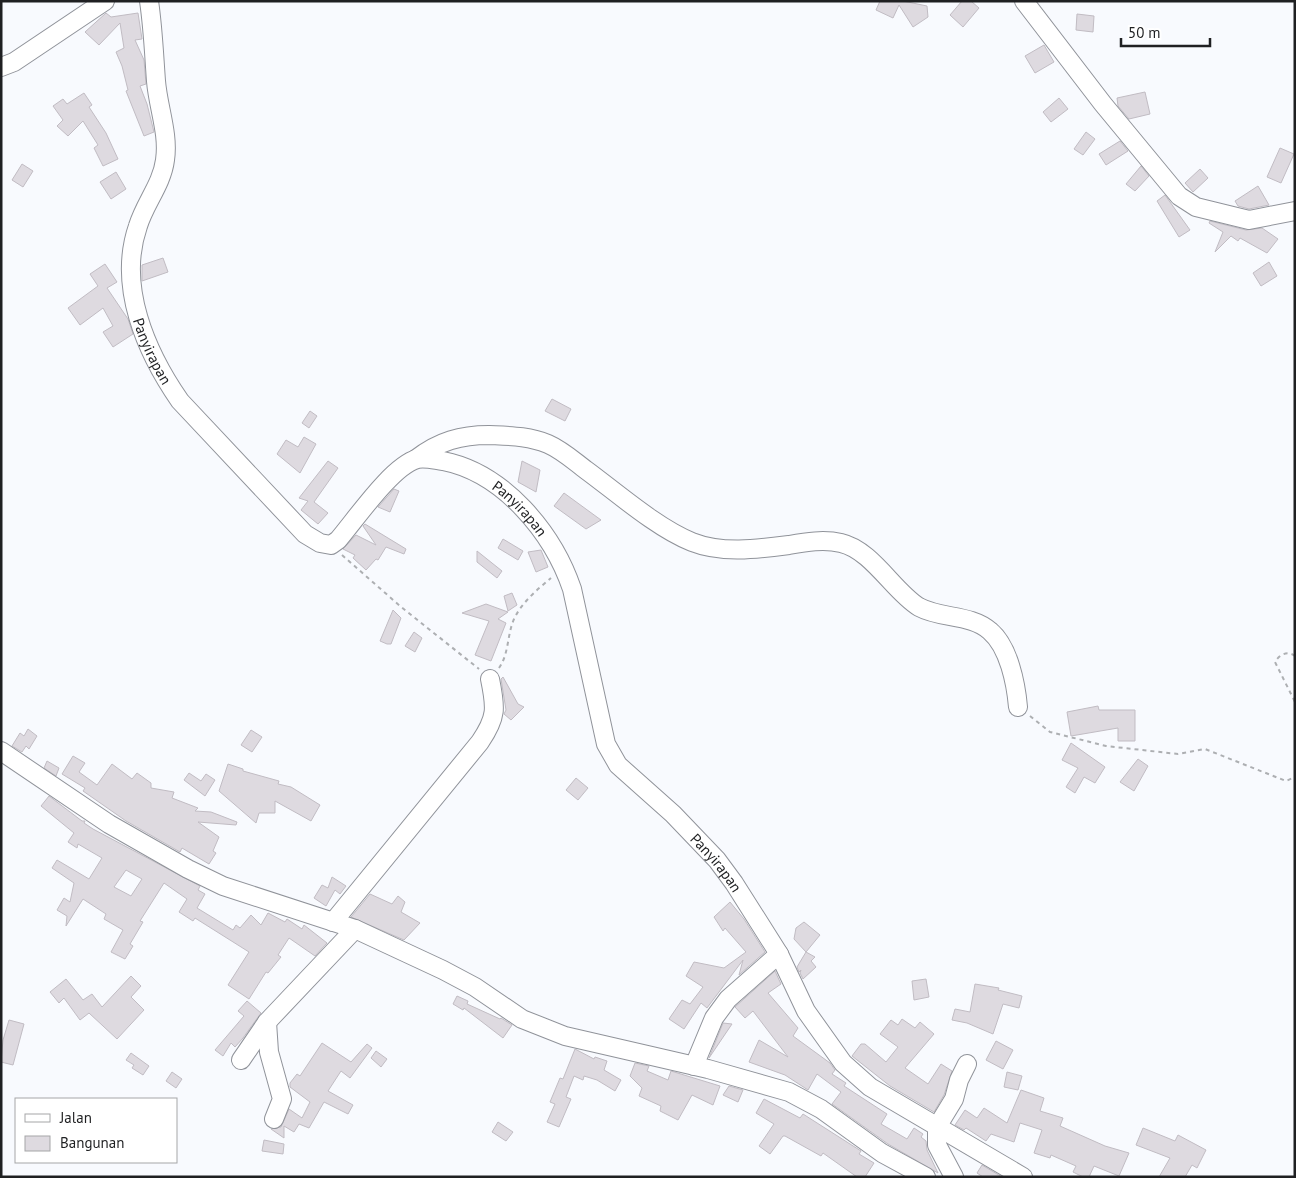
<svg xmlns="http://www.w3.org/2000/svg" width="1296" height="1178" font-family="'PT Sans',sans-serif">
  <rect width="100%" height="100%" fill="#f8fafe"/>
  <path fill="#dedae0" stroke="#c1bcc3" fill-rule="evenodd" d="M880,1H903L927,6L928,17L913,27L899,5L893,18L876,10Z
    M962,1H971L979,8L963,27L950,15Z
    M106,13L111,17L138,13L142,39L135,40L144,60L146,84L140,86L147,104L154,132L144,136L126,91L128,90L122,66L116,52L124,48L120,23L99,45L85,32Z
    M1077,14L1094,16L1093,32L1076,30Z
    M1044,45L1054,62L1035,73L1025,56Z
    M1145,92L1150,114L1129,119L1118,106L1117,98Z
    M84,93L92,105L89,107L106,133L118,159L103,166L94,148L98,145L83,121L68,136L57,126L63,120L53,106L63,99L67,104Z
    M1059,98L1068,109L1051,122L1043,112Z
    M1086,132L1095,139L1083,155L1074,149Z
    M1120,141L1128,151L1106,165L1099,154Z
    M1280,148L1294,154L1281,183L1267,177Z
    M22,164L33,171L23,187L12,180Z
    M1141,166L1149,176L1135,191L1126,184Z
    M1200,169L1208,178L1193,192L1185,183Z
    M116,172L126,189L111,199L100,182Z
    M1258,186L1269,205L1249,209L1238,206L1235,201Z
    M1165,195L1190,230L1179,237L1157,201Z
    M1210,221L1246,230L1262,228L1278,239L1267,253L1240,238L1238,241L1231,236L1215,252L1223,232L1209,223Z
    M163,258L168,272L142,281V265Z
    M1269,262L1277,276L1261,286L1253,273Z
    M105,264L117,282L107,288L128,319L133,334L113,347L103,332L113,326L103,308L80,325L68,308L98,286L90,274Z
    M552,399L571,409L565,421L545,411Z
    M310,411L317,416L309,428L302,423Z
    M304,437L316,444L300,473L277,454L286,440L298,447Z
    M328,461L338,468L314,502L328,513L318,524L301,510L308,501L299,498Z
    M522,461L540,470L536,492L518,482Z
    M394,489L399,491L390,512L378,507Z
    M564,493L601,520L586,529L554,506Z
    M365,524L406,549L404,554L386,547L378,560L376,559L366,570L353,558L355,555L343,549L356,535L376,545L363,526Z
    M503,539L523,551L518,560L498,548Z
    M541,550L548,567L536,572L528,552Z
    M477,551L502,571L497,578L477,562Z
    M512,593L517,605L508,611L504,596Z
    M486,604L508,612L498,619L506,623L491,661L475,655L489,621L462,613Z
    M393,610L401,618L391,644H387L380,641Z
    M414,632L422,638L415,652L405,646Z
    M503,677L518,704L524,707L511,720L504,714L506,710L501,679Z
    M1098,706L1099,710H1135V741H1118V728L1071,736L1067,712Z
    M28,729L37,736L29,749L26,746L22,752L12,746L20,733L24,736Z
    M251,730L262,737L252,752L241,745Z
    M1071,743L1105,767L1095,783L1084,777L1075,793L1066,787L1078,768L1062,760Z
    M73,756L85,763L79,772L97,785L112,764L132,779L137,773L151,783V788L174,792L172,798L198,808L195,811L211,812L237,822L236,825L198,822L219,837L213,851L216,853L209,864L182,848L180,852L126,821L83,791L85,788L62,774Z
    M1138,759L1148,766L1134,791L1120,782Z
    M47,761L59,768L56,776L44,768Z
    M228,764L243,769V771L279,781L278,784L291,787L320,805L311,821L275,801V813H259L256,823L219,791Z
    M189,773L201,781L206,774L215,780L205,796L184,780Z
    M576,778L588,788L578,800L566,790Z
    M49,796L82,821H85L84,823L93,829L200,886L198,890L205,894L197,908L233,930L236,925L240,928L251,915L261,925L268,913L285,922L287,919L302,929L304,925L327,943L315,956L289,938L278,955L281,957L268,973L266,972L249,999L228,985L249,952L195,918L193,921L179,912L187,899L164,883L140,921L143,922L130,944L133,946L125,959L111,952L123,930L104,919L106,914L83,899L66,926L67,916L57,910L64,898L70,902L74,883L52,868L57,860L89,879L102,858L78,844L77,848L68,842L74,833L41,806ZM126,870L142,879L131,896L114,887Z
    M332,877L346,886L340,894L335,890L326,906L314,898L322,885L328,888Z
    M370,894L392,904L398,896L405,902L401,912L420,923L404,940L351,917Z
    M730,902L744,919L765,952L739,975L743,960L707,1008L701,1003L684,1029L669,1019L682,1000L690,1004L703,987L686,976L694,962L724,968L746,952L725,928L723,931L714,917Z
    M804,922L820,935L806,952L794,939L796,928Z
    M806,952L815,957L811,961L816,967L803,979L800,973L801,970L799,972L797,967Z
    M775,971L781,984L768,993L798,1028L793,1036L830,1063L835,1070L832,1074L846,1083L844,1086L887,1114L881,1124L907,1139L914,1128L923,1134L921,1137L926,1141L927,1150L938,1173L888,1144L832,1104L841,1092L817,1074L808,1090L785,1075L749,1062L759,1040L788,1057L753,1011L745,1018L735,1007Z
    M131,976L141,986L131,997L144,1010L117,1039L89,1013L80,1020L64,998L59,1003L50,992L66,979L83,1000L92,994L102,1007Z
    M926,979L929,997L914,1000L912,981Z
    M975,984L999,988L998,990L1022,996L1019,1008L1003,1004L993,1034L967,1023L952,1020L955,1009L970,1012Z
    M457,996L468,1001L467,1004L500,1019L501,1018L512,1025L503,1038L464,1008L463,1010L453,1004Z
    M247,1001L261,1013L243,1038L235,1047L231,1043L223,1056L215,1050L244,1016L238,1011Z
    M902,1019L915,1028L920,1022L934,1034L905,1068L928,1084L941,1064L952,1071L944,1095L934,1112L890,1086L852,1056L861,1044H865L886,1062L898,1047L880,1034L891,1020L898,1025Z
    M9,1020L24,1024L13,1065L1,1062L3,1040Z
    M723,1023L732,1024L709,1058Z
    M996,1041L1013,1050L1003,1069L986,1060Z
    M322,1043L351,1062L367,1044L372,1048L350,1078L341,1071L328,1091L353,1105L348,1114L324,1102L309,1128L299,1124L294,1132L284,1126V1138L271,1129L281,1127L289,1109L302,1118L310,1102L290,1087V1083L297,1074L300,1076Z
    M575,1049L594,1059L595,1057L607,1061L604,1070L621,1080L615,1091L597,1080L584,1076L583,1080L574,1076L566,1097L571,1099L559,1127L547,1122L555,1104L550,1102L560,1078L563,1079Z
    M376,1051L387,1059L381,1067L371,1058Z
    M131,1053L149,1066L143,1075L132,1068L134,1065L126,1060Z
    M635,1063L649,1066L647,1071L668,1080L671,1071L720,1086L713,1105L692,1095L678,1120L660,1111L661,1106L639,1096L642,1088L630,1076Z
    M172,1072L182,1079L176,1088L166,1081Z
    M1007,1072L1022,1076L1018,1090L1004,1087Z
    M729,1086L743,1090L738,1102L723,1095Z
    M1021,1090L1044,1098L1040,1111L1063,1118L1060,1126L1105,1146L1129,1153L1119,1176L1094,1166L1089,1177H1083L1073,1172L1076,1166L1051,1155L1050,1158L1034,1153L1042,1130L1020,1123L1014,1142L991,1134L986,1141L966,1128L964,1130L955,1125L965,1110L977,1118L984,1108L1007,1123Z
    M764,1099L800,1118L803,1114L861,1151L859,1154L874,1163L865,1177H857L823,1153L821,1156L785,1136H783L770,1154L759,1146L774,1124L756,1113Z
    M498,1122L513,1132L506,1141L492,1132Z
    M1143,1128L1175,1141L1178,1135L1206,1150L1197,1168L1192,1165L1185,1177H1159L1170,1158L1136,1145Z
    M264,1140L284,1144L283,1154L262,1151Z
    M982,1165L1002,1177H983L977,1173Z"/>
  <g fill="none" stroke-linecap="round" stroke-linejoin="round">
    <g stroke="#90939a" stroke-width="20">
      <g id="minor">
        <path id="s1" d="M149,1C153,28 154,54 156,81C158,107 169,134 165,160C162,184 145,203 138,226C117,286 146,352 180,401L305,534L320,543L331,545L338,540C356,519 392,466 417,459C425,457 435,460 443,461C504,473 553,533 572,589L606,744L618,765L673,814L717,860L734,883L779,954L806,1011L843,1063L870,1087L1023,1177"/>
        <path d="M1024,1L1103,104L1179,196L1196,207L1249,220L1295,211"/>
        <path d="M1,67L14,62L105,1"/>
        <path d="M416,459C439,441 461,435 489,435C510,436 529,436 548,444C562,450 574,461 586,470C616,492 657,528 692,542C722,554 758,549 789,545C806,542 824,539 841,543C872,550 894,592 919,607C941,619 971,614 990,631C1009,647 1016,684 1018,707"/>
        <path d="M1,751L109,824L188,869L223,886L355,929L443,970L475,987L522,1019L565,1036L708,1069L789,1092L821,1109L882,1153L926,1177"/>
        <path d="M333,922L480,742C497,717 496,708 490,679"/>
        <path d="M267,1022L269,1052L282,1099L274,1119"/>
        <path d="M241,1060L267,1022L355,929"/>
        <path d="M694,1066L714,1018L728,999L779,954"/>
        <path d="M954,1177L937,1145V1127L954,1099L959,1080L967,1064"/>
      </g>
    </g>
    <path stroke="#adafb2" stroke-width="2" stroke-dasharray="4 4" stroke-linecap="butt" d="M342,555L400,606L479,669
      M1295,656C1287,650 1279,655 1275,662L1295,702
      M499,668C509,654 507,635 514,619C522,602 538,589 551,578
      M1030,716L1050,732L1106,746L1178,754L1205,749L1286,781L1295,777"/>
    <use href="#minor" stroke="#fff" stroke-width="18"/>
  </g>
  <g text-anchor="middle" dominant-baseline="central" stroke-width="4" stroke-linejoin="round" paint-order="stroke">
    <g font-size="15" fill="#1f2022" stroke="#fff">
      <text stroke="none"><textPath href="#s1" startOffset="361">Panyirapan</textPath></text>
      <text stroke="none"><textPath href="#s1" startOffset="871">Panyirapan</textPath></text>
      <text stroke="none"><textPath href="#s1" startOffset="1290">Panyirapan</textPath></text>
    </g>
  </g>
  <rect width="1296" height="1178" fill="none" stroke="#1f2022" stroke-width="5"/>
  <rect x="15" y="1098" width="162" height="65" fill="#ffffff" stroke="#a5a6a7"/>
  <rect x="25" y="1114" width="25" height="8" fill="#ffffff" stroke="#a5a6a7"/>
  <text x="60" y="1123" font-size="15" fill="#1f2022">Jalan</text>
  <rect x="25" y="1136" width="25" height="15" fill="#dedae0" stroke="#a5a6a7"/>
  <text x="60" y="1148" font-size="15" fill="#1f2022">Bangunan</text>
  <path d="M1121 38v8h89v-8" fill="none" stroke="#1f2022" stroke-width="2.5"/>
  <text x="1128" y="38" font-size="15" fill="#1f2022" stroke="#ffffff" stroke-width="4" paint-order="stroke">50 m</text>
</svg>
